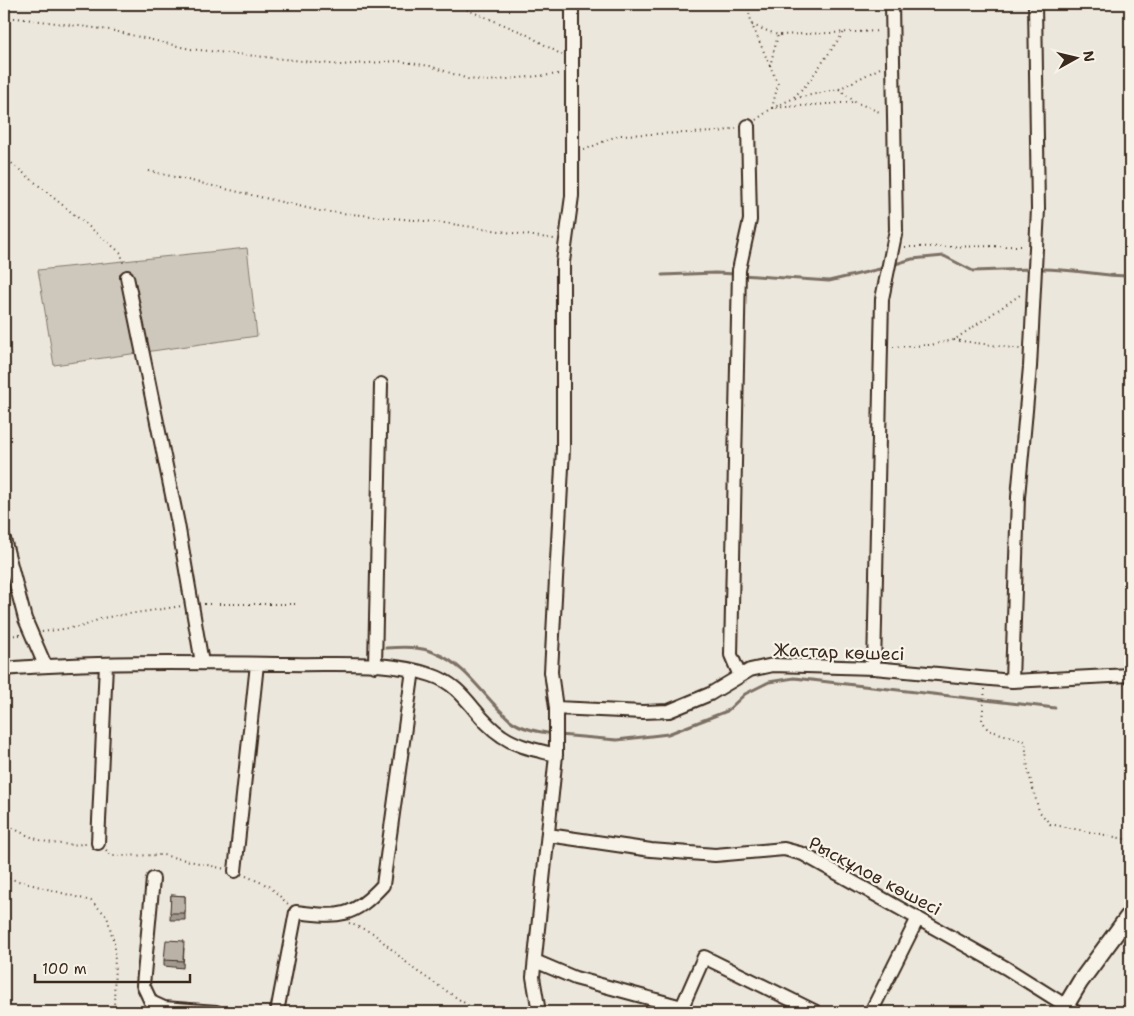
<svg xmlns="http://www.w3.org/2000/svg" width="1134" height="1016" font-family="'Shantell Sans',sans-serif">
  <rect width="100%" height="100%" fill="#ece7dc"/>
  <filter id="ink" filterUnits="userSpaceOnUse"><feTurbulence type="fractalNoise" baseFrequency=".02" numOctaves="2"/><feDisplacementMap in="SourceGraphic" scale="10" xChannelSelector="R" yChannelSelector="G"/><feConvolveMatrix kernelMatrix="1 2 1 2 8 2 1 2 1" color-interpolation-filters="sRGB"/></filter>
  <g filter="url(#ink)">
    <path fill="#cec8bc" stroke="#84796d" d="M247,248L257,336L54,365L38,270Z"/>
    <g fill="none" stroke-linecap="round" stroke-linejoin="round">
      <path stroke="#7c7064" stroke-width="3" d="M892,265L912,259L944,256L973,271L1032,269
        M1038,269C1071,268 1098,276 1130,276
        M662,275L715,273L736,274
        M742,275L829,281L884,268
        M386,648C402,647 420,646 435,653C468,666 484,698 510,720C521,729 539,732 553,734
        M559,735L617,740L668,734L727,711L745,694L769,682L794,678L1055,708"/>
      <g stroke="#3b2a1e" stroke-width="16">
        <path id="minor" d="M127,277L178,524L202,663
          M4,539L25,619L45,665
          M375,666L381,384
          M874,668L882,299L896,230L892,4
          M4,669C98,661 194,663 288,664C336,665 386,660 431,675C466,686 474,718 502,736C518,747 537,750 556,755
          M740,676L731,655L739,270L750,220L748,126
          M1012,681L1018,497L1030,367L1038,209L1035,4
          M556,708L643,712L669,711L710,694L750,670L773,665L874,668L1012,681L1130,675
          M548,835L651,850L715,855L784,849L803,854L1006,968L1076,1012
          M98,843L106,664
          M235,871L257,664
          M153,879L143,985L151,1002L164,1008L216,1012
          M535,961L575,978L682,1007L704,957L816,1012
          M277,1012L296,912C339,917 352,919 383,885L413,670
          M539,1012L533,977L556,755V708L551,672L563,449V262L572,196V4
          M871,1012L918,918"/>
      </g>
      <g stroke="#3b2a1e" stroke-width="19">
        <path id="major" d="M1062,1012L1080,982L1130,914"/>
      </g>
      <path stroke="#3b2a1e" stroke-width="2" stroke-dasharray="1 4" stroke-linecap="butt" d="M453,4L524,33L562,55
        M747,4L752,25L778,84L772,108L855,102
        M4,18H17L110,30L190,49L340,65L398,61L430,66L468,79L487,81L560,74
        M752,25L778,35L880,31
        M770,66L778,35
        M839,89L855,102L882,113
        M794,97L807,84L844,32
        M756,120L772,108L792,99L839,89L882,67
        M584,150L619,135L719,132L736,128
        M4,157L121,253L124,266
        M149,171L320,211L445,223L554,239
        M905,247L1025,246
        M954,340L1021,349
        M893,347L930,345L954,340L1023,293
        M204,604H296
        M42,632L84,626L102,618L182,606
        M4,636L20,635
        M985,689L982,720L988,730L1025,741L1028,770L1039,811L1050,824L1130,840
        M4,823C35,841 50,846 87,844
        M106,850L112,856L163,855L225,869
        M246,876L269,886L289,905
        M4,877L91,901L107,916L115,947L114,1012
        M349,923L373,933L415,970L478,1012"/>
      <use href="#minor" stroke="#f7f3e8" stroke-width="12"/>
      <use href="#major" stroke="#f7f3e8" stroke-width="15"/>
    </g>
    <path fill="#a09990" stroke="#3b2a1e" d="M171,895L185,896V920H170Z
      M184,948L183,968L164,966V960Z"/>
    <path fill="#bab2a7" stroke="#3b2a1e" d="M171,895L185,896V913H170Z
      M166,940L184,941L183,961L164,960Z"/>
  </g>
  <g text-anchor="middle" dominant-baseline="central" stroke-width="4.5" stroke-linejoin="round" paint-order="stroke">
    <g font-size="18" fill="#3b2a1e" stroke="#f7f3e8">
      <text transform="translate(839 652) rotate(2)">Жастар көшесі</text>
      <text transform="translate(875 876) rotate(28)">Рыскұлов көшесі</text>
    </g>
  </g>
  <rect width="1134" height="1016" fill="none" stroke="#f7f3e8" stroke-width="20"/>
  <rect x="10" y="10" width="1114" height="996" fill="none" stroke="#3b2a1e" stroke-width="2" filter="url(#ink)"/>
  <g transform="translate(1076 58) rotate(82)" stroke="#f7f3e8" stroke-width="4" paint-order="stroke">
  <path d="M0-4L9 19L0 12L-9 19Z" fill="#3b2a1e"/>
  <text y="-8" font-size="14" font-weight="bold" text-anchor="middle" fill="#3b2a1e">N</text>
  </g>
  <path d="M35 974v8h155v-8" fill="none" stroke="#3b2a1e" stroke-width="2.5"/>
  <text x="42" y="974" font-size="15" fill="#3b2a1e" stroke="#f7f3e8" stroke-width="4" paint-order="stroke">100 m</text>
</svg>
